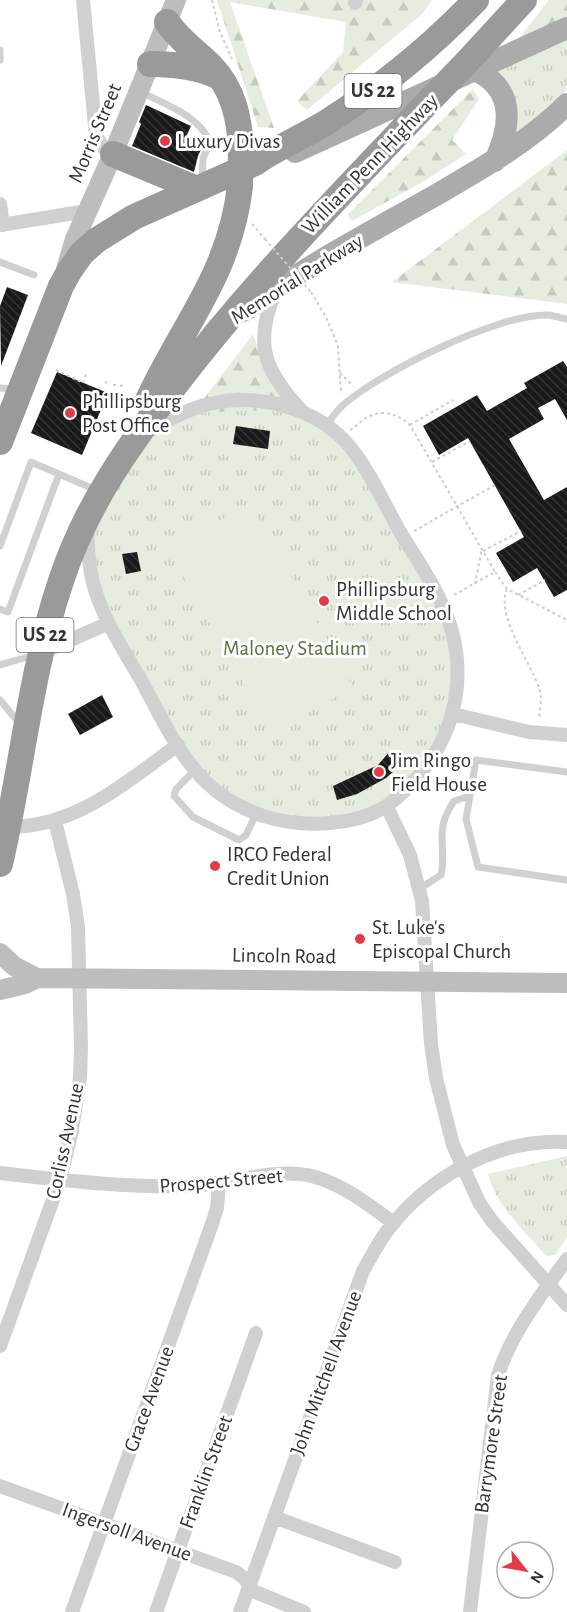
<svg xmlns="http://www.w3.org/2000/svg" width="567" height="1612" font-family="'Alegreya Sans',sans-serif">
  <defs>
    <pattern id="grass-tufts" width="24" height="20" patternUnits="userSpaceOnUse" patternTransform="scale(1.5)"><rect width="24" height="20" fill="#e6ecdf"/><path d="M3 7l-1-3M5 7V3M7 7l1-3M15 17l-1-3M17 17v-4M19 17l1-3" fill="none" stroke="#c6cbc0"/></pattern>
    <pattern id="forest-firs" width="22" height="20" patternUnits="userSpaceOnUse" patternTransform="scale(1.5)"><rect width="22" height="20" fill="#e6ecdf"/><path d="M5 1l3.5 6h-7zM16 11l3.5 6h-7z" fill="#c6cbc0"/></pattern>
    <pattern id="building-back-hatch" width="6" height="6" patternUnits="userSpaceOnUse" patternTransform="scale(1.5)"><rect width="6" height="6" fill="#1a1a1a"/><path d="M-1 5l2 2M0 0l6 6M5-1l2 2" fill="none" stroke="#333"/></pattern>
  </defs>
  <rect width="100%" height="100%" fill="#fff"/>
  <path fill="url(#grass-tufts)" d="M567,35V90L516,135L494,68Z
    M272,403L340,436L428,578L458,672L436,752L370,816L273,820L205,781L109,623L88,547L123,454L187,411Z
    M567,1156V1237L555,1255L546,1256C525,1231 496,1206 488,1174Z"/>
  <path fill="url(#forest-firs)" d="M217,0H432L422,14L307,110L297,101L343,52L346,22L230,2L274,128L258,127Z
    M549,0H567V19L520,37Z
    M473,89L479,99L452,140L466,154L426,180L352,221L347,215Z
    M567,150V304L392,282Z
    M253,334L266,369L292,409L193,413Z"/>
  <path fill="#e6ecdf" d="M250,503L353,687L272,733L168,550Z"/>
  <path fill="url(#building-back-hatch)" d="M146,105L191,126L186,137L203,145L198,156L194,172L132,146L141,124L139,122Z
    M7,287L28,295L1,366L0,306Z
    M563,361L567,367V420L555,399L538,408L544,419L509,439L544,500L567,487V590L554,597L537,568L513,582L496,553L524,537L468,438L439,455L423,426L477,395L487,411L527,388L524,383Z
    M57,372L108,393L82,455L31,433Z
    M236,426L270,431L268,449L233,444Z
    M137,552L141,571L126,574L122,554Z
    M102,695L113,717L80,735L68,714Z
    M390,751L403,763L386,778L357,794L337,800L333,786L378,765Z"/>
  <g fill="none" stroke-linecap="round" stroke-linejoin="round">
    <path stroke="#cdcdcd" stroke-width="2" stroke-dasharray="3 3" stroke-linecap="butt" d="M212,0L220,32L232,59
      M252,224L265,239
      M311,292L326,317L338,346L341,394
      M56,370L83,383L86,374
      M340,373L353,386
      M105,382L107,383
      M113,385H116
      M120,386L123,385
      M410,425L453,400
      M350,430C356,427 360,421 366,418C383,408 397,414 410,425L495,572L452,596
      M432,462L470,441
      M414,531L495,485
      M483,551L521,531
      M495,572L507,589L567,620
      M475,584L482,548
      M507,589C495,617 532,663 540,691C542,699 540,711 539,719
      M518,595L545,580"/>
    <path stroke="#d0d0d0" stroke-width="7" d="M0,50V60
      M141,92C164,104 201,116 210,143L203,158L202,180
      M0,262L34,275
      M0,388L15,389
      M326,425C331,419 336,412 341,407C376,374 501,312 549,315C555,316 561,318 567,319
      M59,474L96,490
      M0,546L31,462L59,474L8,612L0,609
      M0,665L35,655
      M0,700L20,724
      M195,770L176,789L174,796L193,817L239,840L246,835L256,814
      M567,772L476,760L466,819L478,867L567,880
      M419,889L441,875C446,856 438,836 445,818C447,812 451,806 454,801L470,796"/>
    <path stroke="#d0d0d0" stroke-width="14" d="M83,0L96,136L103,147L113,154
      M355,3L356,0
      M0,204L3,225
      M0,225L87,211
      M276,291C253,342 264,371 301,410
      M87,530C88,550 89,571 95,590C105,622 124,651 141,680C160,715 178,755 207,783C240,814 285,827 330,823C372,820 393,806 420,774C461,725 469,661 441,602C430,577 413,554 399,530C384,503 370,472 351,448C319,408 258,392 209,404C187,409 168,421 148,431
      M41,653L109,623
      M453,714L529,732L567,735
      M387,807L410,855L422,901L431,1044L436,1078L453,1145L480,1204L492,1221L567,1305
      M8,827C77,827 124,783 178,745
      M0,1173C62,1180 125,1188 188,1186C228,1185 276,1166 315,1177C344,1185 370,1206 394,1223
      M0,1346L60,1180L72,1130L80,1078L81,1047L78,927L73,894L55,821
      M0,1486L236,1572L244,1578L253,1591L304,1612
      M274,1517L395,1562
      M72,1612L212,1224L217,1208L219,1184
      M156,1612L256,1333
      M240,1612L363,1271C371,1257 378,1243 387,1231C429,1176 498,1138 567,1142
      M470,1612L498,1375C512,1332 541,1295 567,1259"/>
    <path stroke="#bdbdbd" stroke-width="20" d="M66,269L75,239L113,154L176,0
      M0,953L14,966L37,978L567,983
      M0,990L25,984L37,978"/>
    <path stroke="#ababab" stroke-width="22" d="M475,70C516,89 511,126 495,161
      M295,152L567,28
      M244,311C304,267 371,232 436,195C482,168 529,142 567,104"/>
    <path stroke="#9a9a9a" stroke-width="26" d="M167,22C179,40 195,50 210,65C234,89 240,120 241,152
      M466,63L524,0
      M150,64C173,64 196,66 217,76
      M113,154L197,189
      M147,402C182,325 230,275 240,186
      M0,442L61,286L70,270L82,253L97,240L134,217L255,163C278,147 303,137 327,122C382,87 431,47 476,0
      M0,864C22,770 30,672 61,581C86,504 131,442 180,379C257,279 345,190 431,99"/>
    <path stroke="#cdcdcd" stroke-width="2" stroke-dasharray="3 3" stroke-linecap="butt" d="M265,239L311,292"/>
    <path stroke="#9a9a9a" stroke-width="26" d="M431,99L466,63
      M240,186L241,152"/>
  </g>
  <g fill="#e63946" stroke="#fff" stroke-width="2">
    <circle cx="165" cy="141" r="6"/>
    <circle cx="70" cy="413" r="6"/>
    <circle cx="324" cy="601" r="6"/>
    <circle cx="379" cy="772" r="6"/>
    <circle cx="215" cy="866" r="6"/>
    <circle cx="360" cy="939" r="6"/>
  </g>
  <g text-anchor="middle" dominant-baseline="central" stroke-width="6" stroke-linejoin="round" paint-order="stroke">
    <g fill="#fff" stroke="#707070" stroke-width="1.5">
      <rect x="344.5" y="74" width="57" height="34" rx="4.5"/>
      <rect x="16.5" y="618" width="57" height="34" rx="4.5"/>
    </g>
    <g font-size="20" font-weight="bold" fill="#333">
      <text x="373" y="91">US 22</text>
      <text x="45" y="635">US 22</text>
    </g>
    <g font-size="21" fill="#333" stroke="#fff">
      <text transform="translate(95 133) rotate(-67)">Morris Street</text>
      <text transform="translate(370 164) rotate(-46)">William Penn Highway</text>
      <text transform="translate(297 279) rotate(-32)">Memorial Parkway</text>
      <text transform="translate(284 956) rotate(1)">Lincoln Road</text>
      <text transform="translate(65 1141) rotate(-78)">Corliss Avenue</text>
      <text transform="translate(221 1181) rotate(-5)">Prospect Street</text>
      <text transform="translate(326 1373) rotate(-70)">John Mitchell Avenue</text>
      <text transform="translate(149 1399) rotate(-70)">Grace Avenue</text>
      <text transform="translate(491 1444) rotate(-82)">Barrymore Street</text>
      <text transform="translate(206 1472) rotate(-70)">Franklin Street</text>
      <text transform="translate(127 1532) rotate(20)">Ingersoll Avenue</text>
    </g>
    <g font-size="21" fill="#333" stroke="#fff" text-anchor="start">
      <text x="177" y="141">Luxury Divas</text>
      <text x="82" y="401">Phillipsburg<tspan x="82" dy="24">Post Office</tspan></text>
      <text x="336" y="589">Phillipsburg<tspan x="336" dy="24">Middle School</tspan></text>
      <text x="391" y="760">Jim Ringo<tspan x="391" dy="24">Field House</tspan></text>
      <text x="227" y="854">IRCO Federal<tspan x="227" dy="24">Credit Union</tspan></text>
      <text x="372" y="927">St. Luke's<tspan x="372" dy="24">Episcopal Church</tspan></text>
    </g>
    <g font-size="21" fill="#56703f" stroke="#fff">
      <text x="295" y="648">Maloney Stadium</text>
    </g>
  </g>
  <g transform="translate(525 1570) rotate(121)"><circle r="28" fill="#ffffff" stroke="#adadad" stroke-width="1.5"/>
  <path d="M0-4.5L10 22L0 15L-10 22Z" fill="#e63946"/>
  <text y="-9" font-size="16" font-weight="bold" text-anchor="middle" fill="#333333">N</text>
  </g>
</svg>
